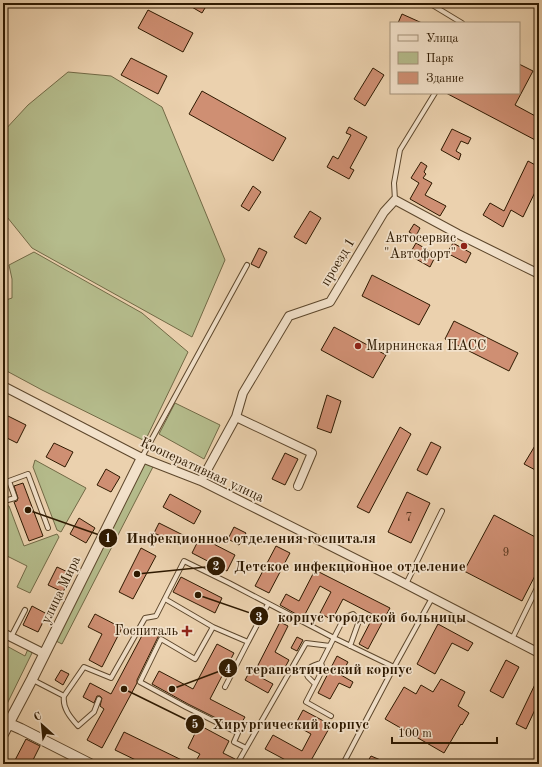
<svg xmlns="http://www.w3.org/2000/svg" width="542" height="767" font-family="'Old Standard TT',serif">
  <rect width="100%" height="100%" fill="#ebd1ae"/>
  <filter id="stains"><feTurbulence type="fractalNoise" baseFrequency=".005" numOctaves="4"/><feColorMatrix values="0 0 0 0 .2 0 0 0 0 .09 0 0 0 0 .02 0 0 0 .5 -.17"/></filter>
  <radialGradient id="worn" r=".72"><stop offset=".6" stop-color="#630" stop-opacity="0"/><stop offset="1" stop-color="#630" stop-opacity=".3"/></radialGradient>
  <path fill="#b5bc8c" stroke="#726a46" d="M68,72L111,76L162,107L225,260L192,337L32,248L3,212V132L28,105Z
    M34,252L142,313L188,352L145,441L42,390L3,369V301L12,298V279L9,265Z
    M175,403L220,425L204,459L159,434Z
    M147,458L155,463L62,644L54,640Z
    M35,460L86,488L61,532L57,530L33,467Z
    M5,505L9,506L24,546L57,534L59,537L30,593L17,587L27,566L3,554V509Z
    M3,644L25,656L28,649L32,653L6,706L3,705Z"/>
  <path fill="#cf8f73" stroke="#2e1900" d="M185,3H208L202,13Z
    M148,10L193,33L183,52L138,28Z
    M402,14L422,23H398Z
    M131,58L167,76L158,94L121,75Z
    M519,64L533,71L515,105L539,118V142L446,93H519Z
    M373,68L384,75L365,106L354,99Z
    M202,91L286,138L273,161L189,114Z
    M349,127L367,137L350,168L354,170L349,179L327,167L333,156L338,159L351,135L346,133Z
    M452,129L471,138L468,144L461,141L456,151L461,154L459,160L441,150Z
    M528,161L539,167V184L523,217L511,210L503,227L483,215L490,203L504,211Z
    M421,162L427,166L424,172L426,174L423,178L432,183L425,195L446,206L440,216L410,199L419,183L411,178Z
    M253,186L261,192L249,211L241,206Z
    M310,211L321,218L306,244L294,237Z
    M414,224L420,228L416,236L409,232Z
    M416,243L436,255L430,267L409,255Z
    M453,243L471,253L466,263L447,253Z
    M259,248L267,252L259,268L251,264Z
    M372,275L430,305L419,325L362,296Z
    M454,321L518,353L509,371L445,339Z
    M334,327L386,355L373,378L321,350Z
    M327,395L341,401L331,433L317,428Z
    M6,415L26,425L17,443L3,436V422Z
    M400,427L411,434L369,513L357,507Z
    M539,439V472L524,464Z
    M431,442L441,447L427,475L417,470Z
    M54,443L73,452L65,467L46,457Z
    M285,453L298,459L285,485L272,479Z
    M106,469L120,477L111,492L97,485Z
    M23,483L43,536L29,541L14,502L17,501L18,498L14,486Z
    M407,492L430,503L411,543L388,532Z
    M170,494L201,511L194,524L163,507Z
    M494,515L539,539V568L522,601L464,571Z
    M79,518L95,528L86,543L70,534Z
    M159,523L185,536L180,545L154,533Z
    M234,527L246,533L239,545L228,539Z
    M200,537L235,555L227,571L192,553Z
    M276,546L290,553L269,593L255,586Z
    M141,548L156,556L133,599L119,592Z
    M57,567L72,574L63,592L48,585Z
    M315,570L390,608L368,649L359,644L374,615L343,599L332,620L320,613L331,592L320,586L303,618L280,605L286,594L299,601Z
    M181,577L222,598L215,613L173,592Z
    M32,606L47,614L38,632L23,625Z
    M95,614L122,628L102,667L89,660L102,634L88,627Z
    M280,622L288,626L275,652L289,660L281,675L267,667L262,678L273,684L268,693L245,680L250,671L254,673Z
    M438,624L473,643L468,651L452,643L435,674L417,664Z
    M146,628L160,636L158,637L137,680V683L102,748L87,740L104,709L100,706L102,698L100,696H97L94,703L83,697L90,683L111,694Z
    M297,637L303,640L297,651L291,648Z
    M217,644L234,653L210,699L245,717L238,729L188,704L152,684L159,671L193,689Z
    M337,656L348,662L341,675L353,682L350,688L339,683L330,699L318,693Z
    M506,660L519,667L503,698L490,691Z
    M61,670L69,674L63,685L55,680Z
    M539,676V701L526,729L516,724Z
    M441,679L465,692L458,706L469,713L462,725L461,724L444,753L385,719L404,687L416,694L421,685L433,692Z
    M303,710L331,725L309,764H293L265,749L273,735L302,751L311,734L295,725Z
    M199,725L229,741L223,753L235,759L233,764H194L200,754L188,748Z
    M124,732L190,764H144L115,750Z
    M26,739L40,746L31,764H13Z
    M371,756L390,764H366Z"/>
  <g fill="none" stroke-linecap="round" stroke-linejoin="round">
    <g stroke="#5d472c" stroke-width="6">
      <path id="service" d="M429,3L462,23
        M395,200L394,183L400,150L435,93
        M142,457L247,265
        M3,503L4,501L15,498L9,481L28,474L48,528
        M406,584L442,511
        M165,599L213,627
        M11,637L25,610
        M512,639L539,584
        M33,680L64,696L84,667L111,678L145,618L156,616L184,561L229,583L334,638L394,667
        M315,684L308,677L306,673C309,666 315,665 321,663
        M225,687L248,642
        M64,696C62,708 71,718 78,726L94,712L99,699
        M331,716L306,702L323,669L321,663L344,618L353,614L359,621L350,646
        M246,748L234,742L238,733L186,707L140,682L161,639L195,659L213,627L248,642L268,604
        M237,764L306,643L330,646
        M343,764L394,667L432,598"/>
    </g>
    <g stroke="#5d472c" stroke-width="10">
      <path id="minor" d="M3,386L142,458L201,481L394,578L539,653
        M236,417L312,453L298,486
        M201,481L236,417L243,393L289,316L330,302L384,212L395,200L458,234L539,274
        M3,633L45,654"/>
    </g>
    <g stroke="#5d472c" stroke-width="12">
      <path id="tertiary" d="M3,721L21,729L90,764
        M3,734L32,679L142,458"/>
    </g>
    <use href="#service" stroke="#f2e1ca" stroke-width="4"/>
    <use href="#minor" stroke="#f2e1ca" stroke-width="8"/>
    <use href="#tertiary" stroke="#f2e1ca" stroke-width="10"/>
  </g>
  <g fill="#8f2418" stroke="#f2e1ca" stroke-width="1.5">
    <circle cx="464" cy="246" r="4"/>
    <circle cx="358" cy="346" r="4"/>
    <path d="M185 625h4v4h4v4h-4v4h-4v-4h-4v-4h4z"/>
  </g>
  <g text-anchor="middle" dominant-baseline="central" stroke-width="3.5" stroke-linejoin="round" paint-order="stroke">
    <g font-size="12" fill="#56361d">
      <text x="409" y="518">7</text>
      <text x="506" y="553">9</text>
    </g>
    <g font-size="14" fill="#2e1900" stroke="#f2e1ca" text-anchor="end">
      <text x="456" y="238">Автосервис<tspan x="456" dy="16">"Автофорт"</tspan></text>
      <text x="366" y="346" text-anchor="start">Мирнинская ПАСС</text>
      <text x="178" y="631">Госпиталь</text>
    </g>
    <g font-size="14" fill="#2e1900" stroke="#f2e1ca">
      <text transform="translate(338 262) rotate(-59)">проезд 1</text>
      <text transform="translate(202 470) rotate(25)">Кооперативная улица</text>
      <text transform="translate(61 590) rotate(-64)">улица Мира</text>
    </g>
  </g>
  <path fill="none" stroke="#2e1900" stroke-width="1.5" d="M28 510L108 538M137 574L216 566M198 595L259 616M172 689L228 668M124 689L195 724"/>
  <g fill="#2e1900" stroke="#f2e1ca" stroke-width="1.5">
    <circle cx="28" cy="510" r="4"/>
    <circle cx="137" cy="574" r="4"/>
    <circle cx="198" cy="595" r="4"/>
    <circle cx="172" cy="689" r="4"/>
    <circle cx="124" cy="689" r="4"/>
    <circle cx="108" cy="538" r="10"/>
    <circle cx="216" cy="566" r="10"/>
    <circle cx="259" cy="616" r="10"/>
    <circle cx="228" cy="668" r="10"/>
    <circle cx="195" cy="724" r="10"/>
  </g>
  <g font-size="12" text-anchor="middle" font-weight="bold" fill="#fff">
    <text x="108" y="542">1</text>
    <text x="216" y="570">2</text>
    <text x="259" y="621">3</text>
    <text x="228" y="673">4</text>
    <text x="195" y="728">5</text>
  </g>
  <g font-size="15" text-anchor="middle" font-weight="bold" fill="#2e1900" stroke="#f2e1ca" stroke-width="3.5" stroke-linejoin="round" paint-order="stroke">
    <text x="251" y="543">Инфекционное отделения госпиталя</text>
    <text x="350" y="571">Детское инфекционное отделение</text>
    <text x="372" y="622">корпус городской больницы</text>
    <text x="329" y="674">терапевтический корпус</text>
    <text x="291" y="729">Хирургический корпус</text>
  </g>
  <rect width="542" height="767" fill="none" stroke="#ebd1ae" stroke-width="16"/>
  <rect x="4" y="4" width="534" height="759" fill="none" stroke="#2e1900" stroke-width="2"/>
  <rect x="8" y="8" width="526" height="751" fill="none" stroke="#2e1900"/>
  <rect x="390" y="22" width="130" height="72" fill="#f2e1ca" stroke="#a49179"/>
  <rect x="398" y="35" width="20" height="6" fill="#f2e1ca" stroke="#a49179"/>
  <text x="426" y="42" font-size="12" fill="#2e1900">Улица</text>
  <rect x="398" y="52" width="20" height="12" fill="#b5bc8c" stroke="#a49179"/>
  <text x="426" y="62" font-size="12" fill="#2e1900">Парк</text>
  <rect x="398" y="72" width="20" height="12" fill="#cf8f73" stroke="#a49179"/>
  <text x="426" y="82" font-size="12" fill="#2e1900">Здание</text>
  <g transform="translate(42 725) rotate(333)" stroke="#f2e1ca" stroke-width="3" paint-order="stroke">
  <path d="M0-3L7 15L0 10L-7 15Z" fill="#2e1900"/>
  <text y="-6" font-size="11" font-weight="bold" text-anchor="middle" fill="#2e1900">С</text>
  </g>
  <path d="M392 737v6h105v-6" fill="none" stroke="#2e1900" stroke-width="2"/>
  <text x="398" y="737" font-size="12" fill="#2e1900" stroke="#f2e1ca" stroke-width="3" paint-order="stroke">100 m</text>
  <rect width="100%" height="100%" filter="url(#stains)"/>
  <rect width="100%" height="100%" fill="url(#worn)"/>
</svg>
